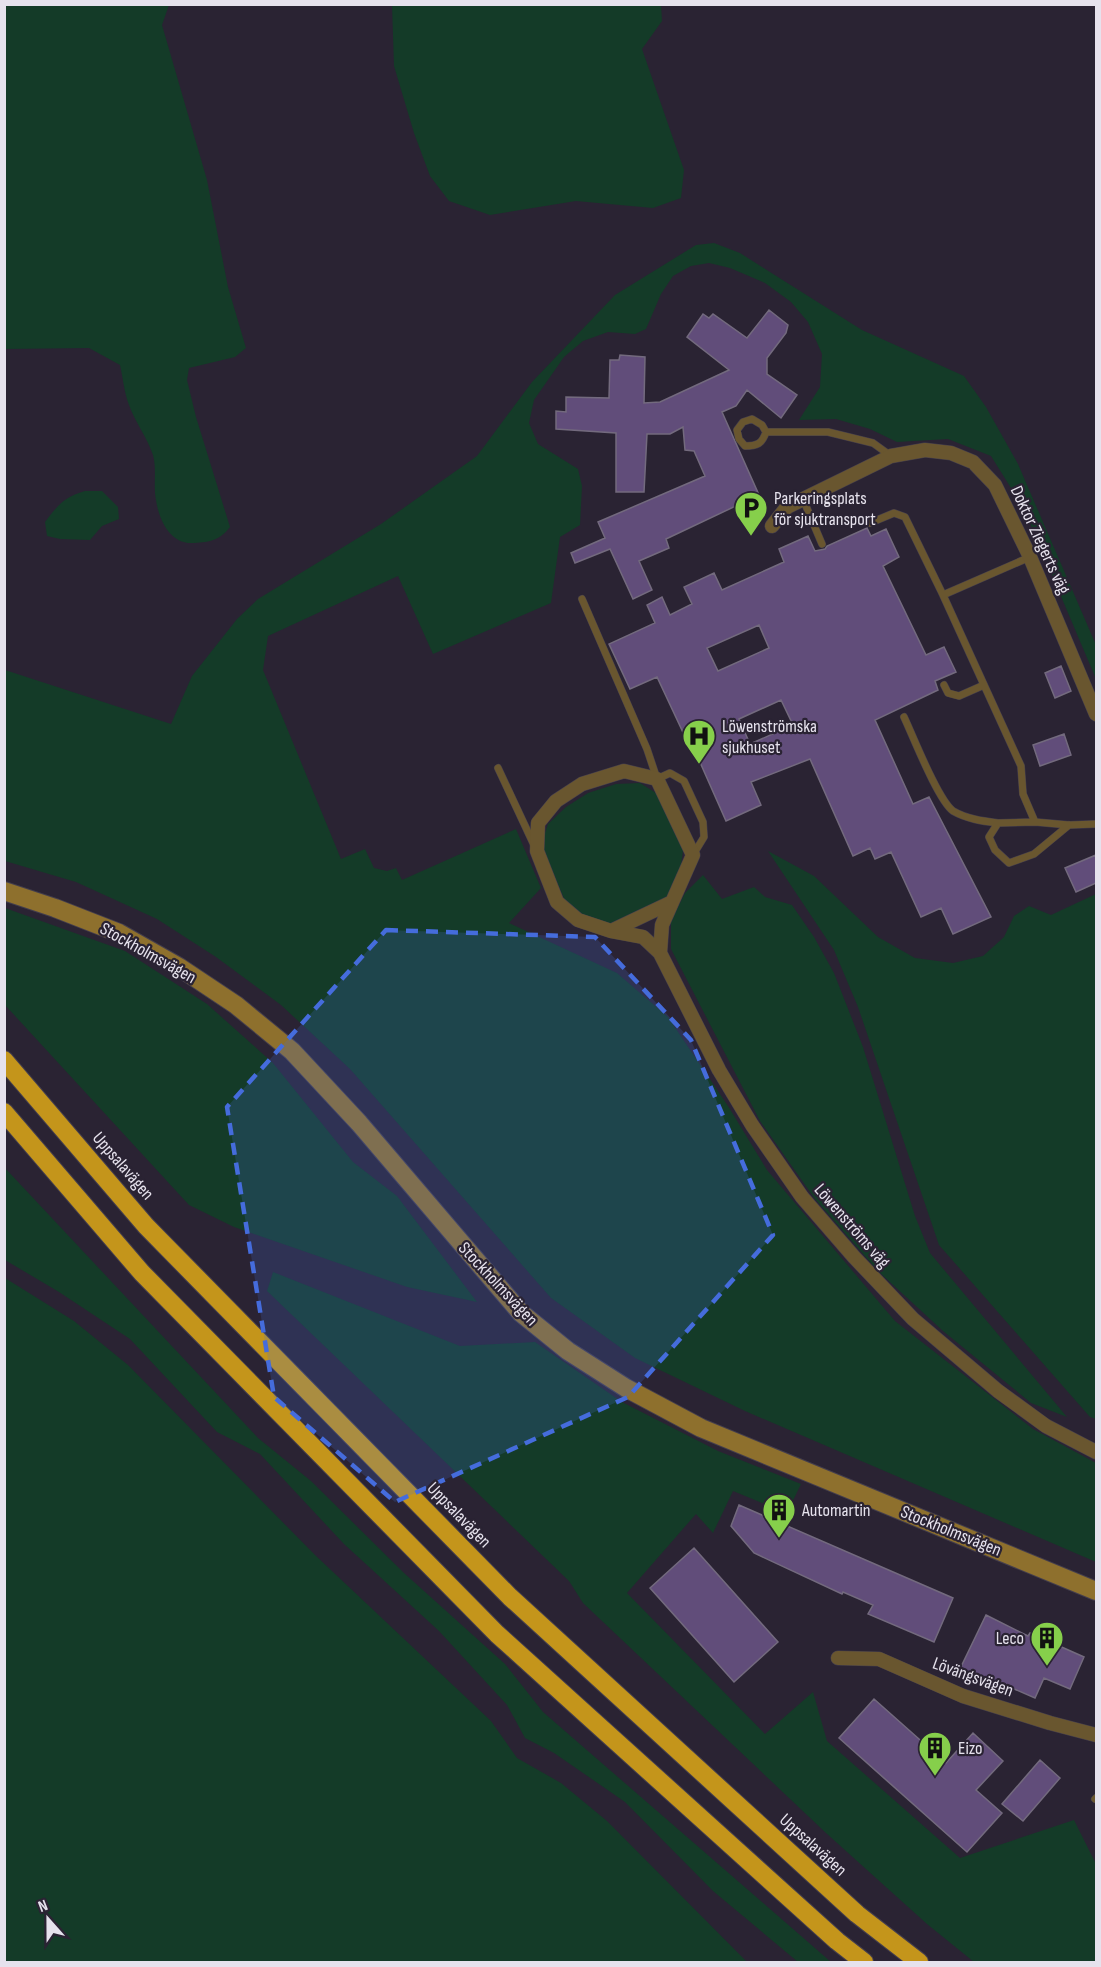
<svg xmlns="http://www.w3.org/2000/svg" width="1101" height="1967" font-family="'Sofia Sans Condensed',sans-serif">
  <rect width="100%" height="100%" fill="#2a2333"/>
  <path fill="#143b28" d="M4,5H169L162,25L207,180L228,287L246,348L235,357L189,368L187,380L196,417L230,527C220,540 211,542 194,543C171,545 159,521 156,500C153,485 157,470 153,455C147,437 135,422 129,405C124,392 123,378 120,365L89,348L5,349Z
    M392,5H661L662,21L642,49L684,170L681,198L653,208L576,201L490,215L449,201L430,176L414,133L394,66Z
    M714,243L740,253L862,330L964,376L986,407L1018,464L1096,645V679L1024,509L991,456L948,439L897,442L870,429L836,419L799,420L820,387L822,354L808,322L791,302L765,283L730,268L709,263L691,266L673,276L661,294L646,329L635,334L608,332L583,341L564,357L534,400L529,423L538,444L578,469L582,486L580,525L560,537L551,603L433,654L398,576L268,636L263,670L341,859L365,849L374,868L387,871L396,868L402,880L516,829L541,888L509,923L617,973L668,1017L728,1106L767,1170L895,1321L1033,1429L1096,1463V1562L745,1411L635,1358L551,1298L350,1069L281,1005L216,957L157,919L76,882L5,861V670L171,724L192,676L237,619L258,599L381,524L477,456L532,382L615,295L696,245Z
    M85,491H102L118,507L119,519L102,526L90,540L60,539L47,536L45,522C58,505 64,497 85,491Z
    M640,783L656,793L665,811L683,850L680,874L668,896L649,908L610,924L584,916L565,901L543,849L544,836L548,824L566,807L588,793L616,784Z
    M768,851L814,876L878,937L915,958L953,963L983,956L1004,937L1014,916L1029,906L1051,915L1096,894V1419L1090,1417L939,1245L858,1007L834,950Z
    M703,875L722,899L754,887L765,897L792,905L814,937L834,973L863,1047L915,1216L930,1253L1067,1417L1031,1403L943,1331L878,1271L815,1199L760,1121L671,949V921L685,893Z
    M5,908L125,951L207,1004L273,1063L353,1162L397,1196L477,1302L407,1287L234,1227L189,1205L5,1005Z
    M5,1168L258,1438L311,1481L404,1573L505,1664L543,1712L831,1962H798L713,1891L625,1802L554,1753L525,1738L507,1705L439,1631L344,1544L260,1454L217,1432L130,1339L59,1292L5,1260Z
    M273,1272L460,1346L535,1342L622,1402L718,1451L801,1484L787,1513L733,1491L713,1533L696,1514L627,1593L765,1734L813,1692L827,1741L960,1858L1074,1820L1096,1864V1962H974L927,1924L826,1833L583,1603L569,1581L267,1291Z
    M5,1278L74,1321L128,1365L315,1555L491,1721L517,1758L561,1783L607,1821L747,1962H5Z"/>
  <path fill="#614d7a" stroke="#736a7e" stroke-width="1.5" fill-rule="evenodd" d="M769,310L788,325L786,333L767,358V374L797,395L781,418L747,390L736,406L722,412L759,495L666,539L669,548L639,561L652,590L633,599L610,549L575,563L571,553L605,538L598,522L705,476L694,451L685,450L683,427L670,434H647L644,492H616V433L556,429V411L566,412V397L609,398L610,360H619L620,355L645,357L644,403L660,402L729,370L687,337L703,314L709,318L713,314L747,338Z
    M867,528L871,536L886,529L899,557L883,566L926,655L944,647L956,672L935,681L938,690L875,720L913,804L929,797L991,917L953,934L941,908L921,917L891,852L875,859L870,848L853,856L810,759L751,782L761,805L726,821L691,742L688,743L657,677L630,689L609,644L655,623L647,605L662,597L670,615L692,604L684,587L714,573L722,590L784,562L779,549L808,536L815,551L825,549L827,546ZM759,625L769,648L718,671L707,648ZM781,700L793,725L750,744L739,719Z
    M1061,666L1071,691L1055,698L1045,673Z
    M1064,734L1071,755L1040,766L1033,745Z
    M1096,855V883L1076,892L1065,868Z
    M739,1505L953,1598L934,1642L868,1614L873,1605L843,1592L842,1594L754,1553L731,1526Z
    M694,1548L778,1642L734,1682L650,1588Z
    M986,1615L1028,1636L1030,1633L1084,1657L1070,1689L1044,1678L1035,1698L998,1682L995,1688L959,1671Z
    M874,1699L946,1763L973,1733L1003,1761L976,1790L1002,1813L967,1852L839,1738Z
    M1040,1760L1060,1778L1023,1821L1002,1804Z"/>
  <g fill="none" stroke-linecap="round" stroke-linejoin="round">
    <g stroke="#443e4d" stroke-width="8">
      <path id="lane" d="M766,432C762,444 757,446 745,446L739,439L737,430L743,422L752,419L762,425L766,432H828L873,443L891,456
        M803,499L822,544
        M870,523L894,513L905,517L943,595L1021,766L1023,794L1035,822L1069,825L1096,824
        M943,595L1030,557
        M582,599L647,749L657,779L670,773L684,781L703,822L704,837L693,855
        M944,685L948,693L959,696L984,685
        M904,717C913,736 938,800 953,811C967,819 982,821 998,823
        M498,768L534,845
        M1035,822L998,823L989,837L995,850L1009,863L1034,854L1069,825
        M1095,1799L1096,1798"/>
    </g>
    <g stroke="#443e4d" stroke-width="15">
      <path id="street" d="M772,526L787,507L891,456L925,450L951,453L973,462L995,485L1030,557L1096,714
        M611,931L670,903
        M660,953L662,925L693,855L657,779L624,771L582,784L556,801L538,823L537,851L557,902L578,920L611,931L643,937L660,953L719,1070L752,1125L802,1197L854,1257L913,1319L998,1391L1046,1426L1096,1452
        M838,1658L879,1659L963,1696L1050,1723L1096,1735"/>
    </g>
    <g stroke="#443e4d" stroke-width="20">
      <path id="secondary" d="M4,891L55,908L119,933L179,967L236,1005L292,1051L359,1123L521,1313L568,1351L626,1388L701,1428L1096,1591"/>
    </g>
    <g stroke="#443e4d" stroke-width="20">
      <path id="highway" d="M4,1060L146,1226L510,1597L857,1914L919,1962
        M4,1112L142,1273L497,1634L837,1941L864,1962"/>
    </g>
    <use href="#lane" stroke="#69562f" stroke-width="7"/>
    <use href="#street" stroke="#69562f" stroke-width="14"/>
    <use href="#secondary" stroke="#8e702d" stroke-width="18"/>
    <use href="#highway" stroke="#c4951b" stroke-width="18"/>
  </g>
  <path fill="#456cdc" fill-opacity="0.2" stroke="#456cdc" stroke-width="4.5" stroke-dasharray="12 8" stroke-linejoin="round" d="M386,930L595,937L691,1040L773,1235L628,1397L395,1502L274,1397L227,1107Z"/>
  <defs>
    <g id="parking-pin" transform="scale(1.725)"><path d="M0 17L-7.5 6A9.5 9.5 0 1 1 7.5 6Z" fill="#86cf4b" stroke="#2a2333"/><path d="M-3.5-5.5H1a3.5 3.5 0 0 1 0 7H-1V5.5H-3.5ZM-1-3.4V-.6H.8a1.4 1.4 0 0 0 0-2.8Z" fill="#111"/></g>
    <g id="hospital-pin" transform="scale(1.725)"><path d="M0 17L-7.5 6A9.5 9.5 0 1 1 7.5 6Z" fill="#86cf4b" stroke="#2a2333"/><path d="M-5-5h3v3.5h4V-5h3V5h-3V1.5h-4V5h-3Z" fill="#111"/></g>
    <g id="building-pin" transform="scale(1.725)"><path d="M0 17L-7.5 6A9.5 9.5 0 1 1 7.5 6Z" fill="#86cf4b" stroke="#2a2333"/><path d="M-4-6H4V6H1V3H-1V6H-4ZM-2.5-4.3h1.7v1.8h-1.7ZM.8-4.3h1.7v1.8H.8ZM-2.5-1h1.7V.8h-1.7ZM.8-1h1.7V.8H.8Z" fill="#111"/></g>
  </defs>
  <g fill-rule="evenodd">
    <use href="#parking-pin" x="751" y="508"/>
    <use href="#hospital-pin" x="699" y="736"/>
    <use href="#building-pin" x="779" y="1510"/>
    <use href="#building-pin" x="1047" y="1638"/>
    <use href="#building-pin" x="935" y="1748"/>
  </g>
  <g text-anchor="middle" dominant-baseline="central" stroke-width="4.5" stroke-linejoin="round" paint-order="stroke">
    <g font-size="18" fill="#e6e2ed" stroke="#2a2333" text-anchor="start">
      <text x="774" y="498">Parkeringsplats<tspan x="774" dy="21">för sjuktransport</tspan></text>
      <text x="722" y="726">Löwenströmska<tspan x="722" dy="21">sjukhuset</tspan></text>
      <text x="802" y="1510">Automartin</text>
      <text x="1024" y="1638" text-anchor="end">Leco</text>
      <text x="958" y="1748">Eizo</text>
    </g>
    <g font-size="18" fill="#e6e2ed" stroke="#2a2333">
      <text transform="translate(1040 540) rotate(65)">Doktor Ziegerts väg</text>
      <text transform="translate(148 953) rotate(29)">Stockholmsvägen</text>
      <text transform="translate(123 1166) rotate(49)">Uppsalavägen</text>
      <text transform="translate(852 1226) rotate(49)">Löwenströms väg</text>
      <text transform="translate(498 1284) rotate(47)">Stockholmsvägen</text>
      <text transform="translate(459 1515) rotate(46)">Uppsalavägen</text>
      <text transform="translate(951 1531) rotate(22)">Stockholmsvägen</text>
      <text transform="translate(973 1677) rotate(20)">Lövängsvägen</text>
      <text transform="translate(813 1845) rotate(42)">Uppsalavägen</text>
    </g>
  </g>
  <rect width="1101" height="1967" fill="none" stroke="#e6e2ed" stroke-width="12"/>
  <g transform="translate(48 1919) rotate(339)" stroke="#2a2333" stroke-width="4.5" paint-order="stroke">
  <path d="M0-4.5L10 22L0 15L-10 22Z" fill="#e6e2ed"/>
  <text y="-9" font-size="16" font-weight="bold" text-anchor="middle" fill="#e6e2ed">N</text>
  </g>
</svg>
